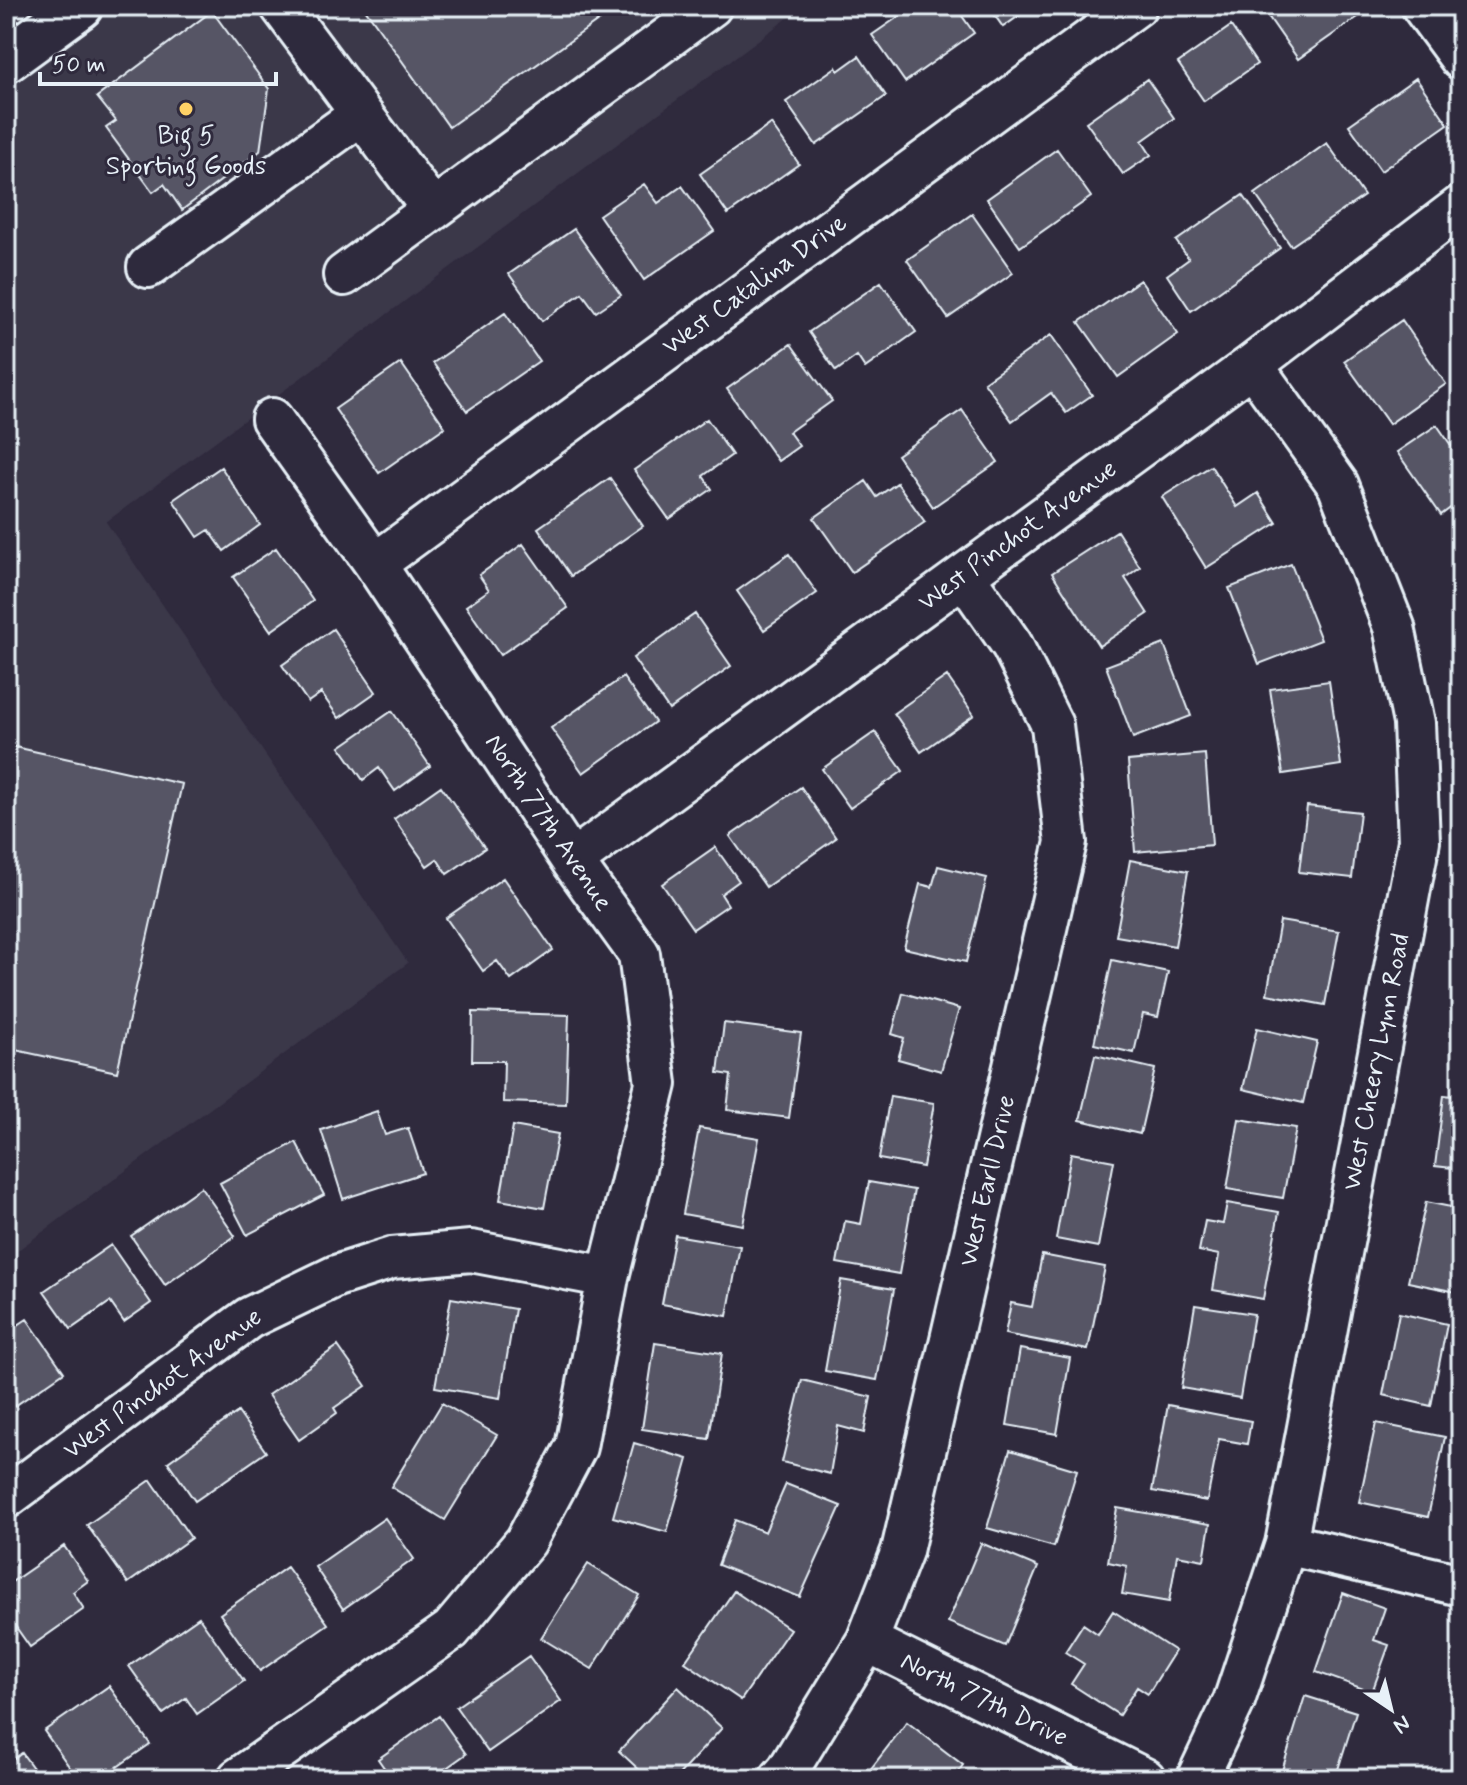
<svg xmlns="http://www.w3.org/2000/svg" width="1467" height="1785" font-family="Mynerve,sans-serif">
  <rect width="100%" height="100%" fill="#2f2a3d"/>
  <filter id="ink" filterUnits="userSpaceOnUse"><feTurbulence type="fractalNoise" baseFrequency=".0125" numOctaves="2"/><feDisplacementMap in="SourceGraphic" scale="16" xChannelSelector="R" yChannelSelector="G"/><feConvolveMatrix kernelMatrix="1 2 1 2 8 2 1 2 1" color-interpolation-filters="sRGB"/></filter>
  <g filter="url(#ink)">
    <path fill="#3b3749" d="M118,6H804L106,522L408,963L6,1259V88Z"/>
    <path fill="#575565" stroke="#e8f1f8" stroke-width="2" d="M363,6H619L449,127Z
      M914,6H955L974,33L905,82L872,35Z
      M988,6H1033L1003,27Z
      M1261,6H1360L1365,12L1298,59Z
      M212,11L269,89L260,151L182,210L164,184L153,192L106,128L116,121L97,97Z
      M1231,26L1257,64L1204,101L1178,63Z
      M859,56L886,96L816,145L786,102L836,67L838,71Z
      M1416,78L1448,124L1381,171L1349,125Z
      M1147,79L1174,118L1142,141L1151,155L1123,174L1086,122Z
      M771,124L799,164L728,214L700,174Z
      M1327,143L1364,196L1291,246L1255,194Z
      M1057,149L1091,197L1020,247L987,199Z
      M644,184L658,203L682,186L714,231L644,280L599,215Z
      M1243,195L1280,248L1191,311L1167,275L1189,259L1176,241Z
      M972,214L1013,273L948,318L907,260Z
      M574,229L621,295L596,312L582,293L542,321L509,274Z
      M1140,280L1178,334L1118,377L1079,322Z
      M881,282L916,332L865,368L857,356L836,371L809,332Z
      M505,313L539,361L467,411L433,363Z
      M1402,320L1446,384L1389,424L1344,361Z
      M1051,335L1092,395L1066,413L1051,393L1012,421L984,382Z
      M791,344L832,401L789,432L799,446L778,461L727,389Z
      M401,363L445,427L379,473L335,409Z
      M962,410L998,462L933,507L897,455Z
      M707,419L732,455L703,476L712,489L669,519L634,470Z
      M1437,425L1455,451L1461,446V500L1441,515L1397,452Z
      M1211,466L1237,507L1258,493L1277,523L1206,568L1162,497Z
      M221,467L260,525L224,551L209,530L198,537L173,500Z
      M610,478L643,526L571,576L538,528Z
      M866,481L877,497L897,483L925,522L852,572L814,518Z
      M1117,531L1140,567L1125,578L1148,614L1099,646L1052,573Z
      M523,544L568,608L500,655L466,606L489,590L479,575Z
      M276,548L313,601L271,631L233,577Z
      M789,554L817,593L764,630L737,591Z
      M1291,564L1321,640L1259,664L1229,588Z
      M695,614L731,666L669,710L633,658Z
      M333,629L376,692L339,718L321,693L308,702L282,665Z
      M1164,644L1191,716L1133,738L1106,666Z
      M947,676L974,715L921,752L894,713Z
      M623,677L655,722L583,773L551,728Z
      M1329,681L1341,765L1283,774L1270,689Z
      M392,711L430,766L395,791L379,768L363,780L340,747Z
      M875,732L903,771L850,808L822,769Z
      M6,745L182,784L117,1072L6,1048Z
      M1205,754L1212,845L1135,852L1128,761Z
      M441,786L485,848L447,874L437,859L427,866L394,819Z
      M801,787L836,838L766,887L730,836Z
      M1307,806L1360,812L1352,878L1299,872Z
      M715,847L739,881L721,894L728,905L693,929L662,884Z
      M1130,860L1188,871L1175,946L1116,936Z
      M938,866L987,878L966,962L904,948L920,884L932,887Z
      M503,878L553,950L511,980L497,961L483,971L446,918Z
      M1280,921L1339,931L1325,1005L1267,994Z
      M1112,960L1168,972L1158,1017L1143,1014L1134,1053L1094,1044Z
      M903,993L959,1009L941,1071L898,1059L904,1038L892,1034Z
      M473,1012L569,1015L566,1104L503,1102L504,1061H472Z
      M724,1023L801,1033L789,1118L727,1110L731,1075L718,1073Z
      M1257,1028L1317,1042L1303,1103L1243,1089Z
      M1095,1055L1155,1069L1140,1134L1080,1120Z
      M1444,1095L1461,1097V1169L1435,1166Z
      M890,1096L934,1103L923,1167L879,1159Z
      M377,1111L385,1135L408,1128L423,1173L343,1199L321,1130Z
      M1239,1119L1296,1128L1283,1198L1227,1189Z
      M513,1126L558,1134L544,1208L500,1200Z
      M699,1128L759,1138L743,1225L683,1214Z
      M296,1142L324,1195L247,1235L220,1183Z
      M1071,1153L1114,1161L1098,1247L1056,1239Z
      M869,1182L914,1190L899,1274L837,1263L845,1221L861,1224Z
      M201,1187L235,1236L165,1285L131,1236Z
      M1426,1202L1461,1209V1293L1408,1282Z
      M1227,1203L1279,1212L1263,1299L1213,1290L1219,1255L1199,1251L1205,1221L1223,1224Z
      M675,1235L740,1246L727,1316L662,1304Z
      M111,1245L151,1303L124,1322L110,1302L71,1329L44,1291Z
      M1042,1255L1105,1267L1088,1350L1005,1334L1011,1303L1032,1307Z
      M841,1280L894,1289L877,1380L825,1371Z
      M451,1298L515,1309L500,1398L435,1387Z
      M1195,1305L1254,1314L1240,1398L1181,1388Z
      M1399,1313L1447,1324L1431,1406L1383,1395Z
      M27,1319L64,1372L9,1410L6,1405V1333Z
      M655,1343L722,1353L709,1439L642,1429Z
      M338,1346L366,1386L334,1408L337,1413L299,1440L268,1395Z
      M1020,1349L1070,1358L1057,1434L1007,1425Z
      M802,1380L871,1397L864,1433L838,1426L830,1474L782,1462Z
      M442,1403L497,1435L445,1520L391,1487Z
      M1168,1405L1251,1421L1247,1444L1219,1439L1207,1501L1152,1491Z
      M238,1412L266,1452L195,1501L168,1462Z
      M1376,1423L1445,1437L1428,1517L1359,1502Z
      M634,1443L688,1459L667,1532L613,1517Z
      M1010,1450L1077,1470L1054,1547L987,1528Z
      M151,1480L191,1538L128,1583L87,1525Z
      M786,1484L841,1506L800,1597L718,1565L735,1520L765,1532Z
      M1117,1508L1210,1524L1204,1560L1177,1555L1169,1602L1122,1594L1127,1566L1108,1562Z
      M385,1518L414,1559L343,1609L315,1567Z
      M981,1543L1038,1567L1005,1646L948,1622Z
      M64,1546L88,1581L73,1592L84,1609L30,1647L6,1613V1586Z
      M588,1564L639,1595L592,1669L541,1638Z
      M287,1567L328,1624L260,1671L220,1614Z
      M734,1591L790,1629L741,1700L685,1662Z
      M1343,1593L1385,1608L1374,1640L1389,1645L1372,1692L1316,1672Z
      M1113,1611L1175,1651L1148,1694L1137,1687L1119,1715L1071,1684L1084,1664L1065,1652L1083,1624L1098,1634Z
      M199,1617L244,1681L197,1714L186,1698L163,1714L129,1666Z
      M529,1656L561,1701L488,1752L456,1707Z
      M109,1686L150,1744L100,1779H78L44,1731Z
      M678,1687L722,1728L675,1779H649L619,1751Z
      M1305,1696L1356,1712L1335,1779L1280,1777Z
      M439,1716L466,1754L431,1779H392L378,1759Z
      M907,1722L963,1765L953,1779H863Z
      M22,1753L41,1779H6V1765Z"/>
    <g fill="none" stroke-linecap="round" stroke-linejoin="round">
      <g stroke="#e8f1f8" stroke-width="46">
        <path id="minor" d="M281,6L433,210
          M1422,6L1461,59
          M148,267L360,115
          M344,275L711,6
          M375,564L1136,6
          M572,861L1252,365L1461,206
          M6,1498L249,1318L336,1276L392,1258L471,1251L608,1277
          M1286,1544L1461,1585
          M867,1641L1145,1779
          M238,1779L451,1630L526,1541L576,1447L608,1277L656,1084L639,954L572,861L375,564L272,419
          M780,1779L788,1770L867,1641L902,1551L1066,842L1052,725L1012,645L964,576
          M1197,1779L1234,1701L1286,1544L1419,841L1414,723L1394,627L1338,485L1252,365"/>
      </g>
      <g stroke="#e8f1f8" stroke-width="50">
        <path id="major" d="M6,60L80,6"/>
      </g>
      <use href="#minor" stroke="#2f2a3d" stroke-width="40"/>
      <use href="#major" stroke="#2f2a3d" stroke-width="44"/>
    </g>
  </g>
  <circle fill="#ffd166" stroke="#2f2a3d" stroke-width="3" cx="186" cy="109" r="8"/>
  <g text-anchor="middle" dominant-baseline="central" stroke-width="6" stroke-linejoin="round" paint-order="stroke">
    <g font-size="26" fill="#e8f1f8" stroke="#2f2a3d">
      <text x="186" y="137">Big 5<tspan x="186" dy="30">Sporting Goods</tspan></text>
    </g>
    <g font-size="26" fill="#e8f1f8" stroke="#2f2a3d">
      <text transform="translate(755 285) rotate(-36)">West Catalina Drive</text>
      <text transform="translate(1018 536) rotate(-36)">West Pinchot Avenue</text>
      <text transform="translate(548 823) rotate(56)">North 77th Avenue</text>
      <text transform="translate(1377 1062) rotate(-79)">West Cheery Lynn Road</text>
      <text transform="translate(988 1181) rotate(-77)">West Earll Drive</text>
      <text transform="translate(163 1384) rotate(-36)">West Pinchot Avenue</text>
      <text transform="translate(984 1700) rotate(26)">North 77th Drive</text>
    </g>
  </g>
  <rect width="1467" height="1785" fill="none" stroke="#2f2a3d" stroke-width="32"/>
  <rect x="16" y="16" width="1435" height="1753" fill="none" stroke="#e8f1f8" stroke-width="3" filter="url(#ink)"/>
  <g transform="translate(1391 1709) rotate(145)" stroke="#2f2a3d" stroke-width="6" paint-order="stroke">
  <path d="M0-6L14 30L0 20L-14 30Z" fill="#e8f1f8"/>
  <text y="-12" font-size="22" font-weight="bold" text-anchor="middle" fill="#e8f1f8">N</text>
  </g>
  <path d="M40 72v12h236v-12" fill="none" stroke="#e8f1f8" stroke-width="4"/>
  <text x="52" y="72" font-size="24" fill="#e8f1f8" stroke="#2f2a3d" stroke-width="6" paint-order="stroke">50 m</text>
</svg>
